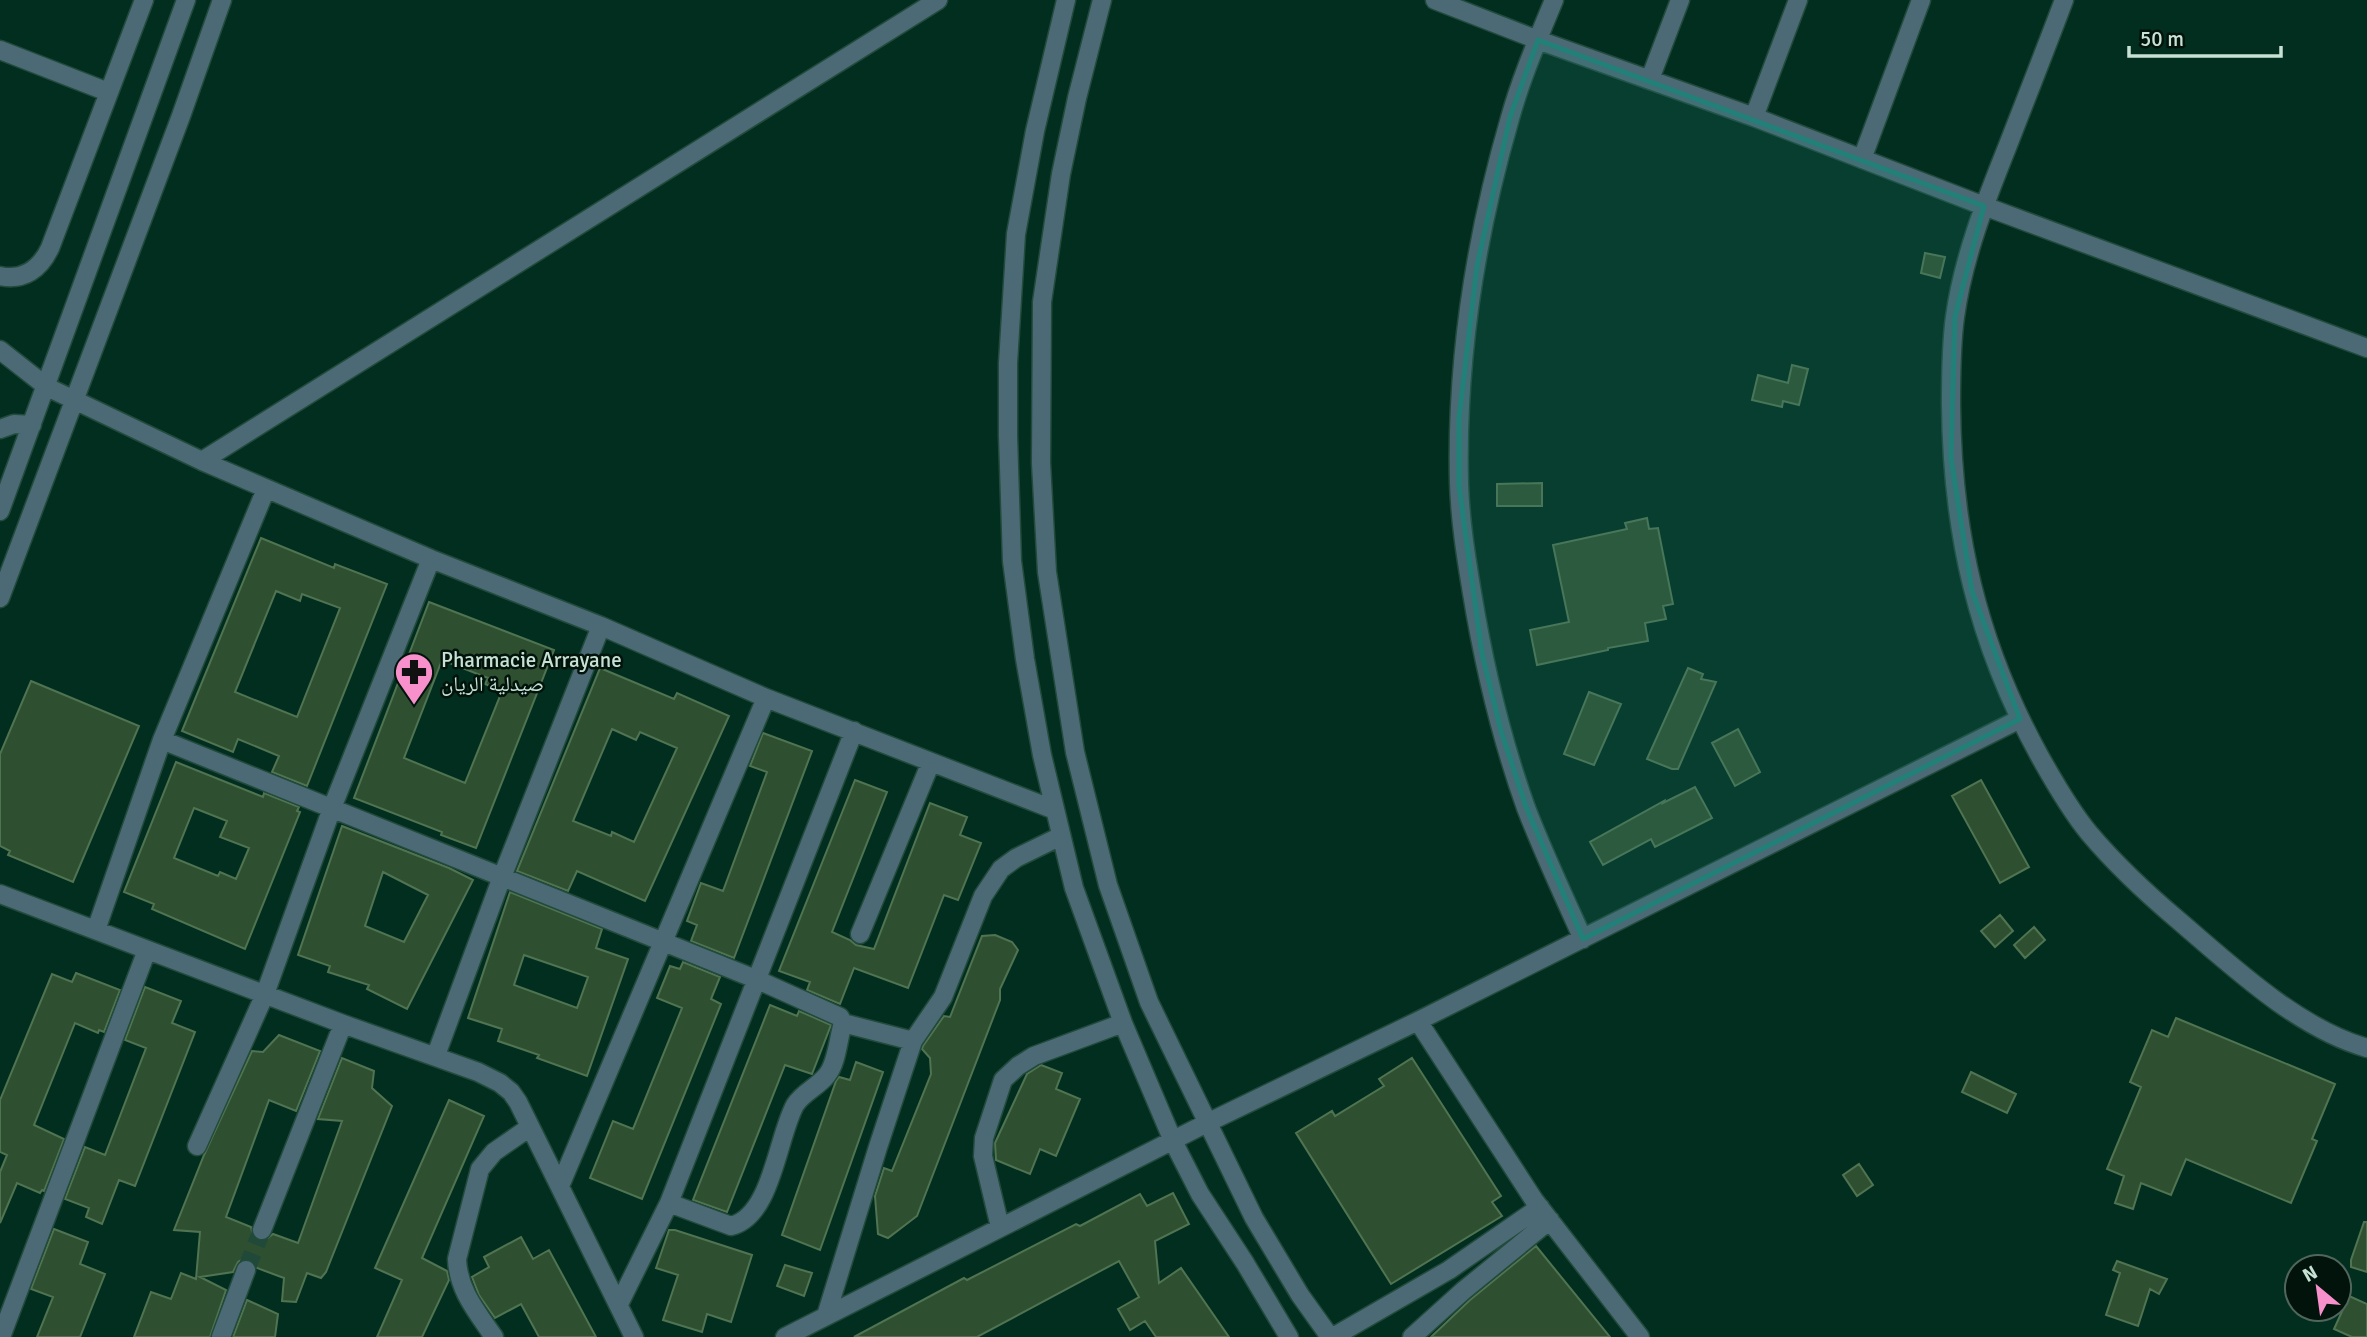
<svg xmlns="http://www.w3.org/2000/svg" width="2367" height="1337" font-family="Signika,'Noto Naskh Arabic',sans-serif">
  <rect width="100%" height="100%" fill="#022e1f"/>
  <path fill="#2e5030" stroke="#507452" stroke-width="2" fill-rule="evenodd" d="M1925,253L1945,257L1940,278L1921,273Z
    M1792,365L1808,369L1799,405L1783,401L1782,407L1752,400L1758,375L1788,383Z
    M1542,483V506H1497V484Z
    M1647,518L1649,529L1658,528L1673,604L1663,606L1666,619L1645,623L1648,641L1608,648V650L1537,665L1530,630L1569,622L1553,545L1627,529L1625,523Z
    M261,538L334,568L335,564L387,584L307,786L272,772L279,756L238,739L233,752L182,731ZM276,591L300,601L302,594L340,608L297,717L235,692Z
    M429,602L554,650L476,848L441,835L442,832L354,798ZM442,660L488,678L485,684L502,691L465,783L404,758Z
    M600,668L674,699L677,693L729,716L645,901L577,871L568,891L517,871ZM612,729L636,740L640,732L677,748L634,842L612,832L611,836L573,821Z
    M1688,668L1703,674L1701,679L1716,682L1678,769H1672L1647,759Z
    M31,681L139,726L73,882L8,855L10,851L0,846V754Z
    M1589,692L1621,704L1594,765L1564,754Z
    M1738,729L1760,772L1735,786L1712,743Z
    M763,733L812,751L734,958L691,941L697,925L687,921L701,883L723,891L767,772L750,766Z
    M176,762L263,797L264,793L299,807L297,811L300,812L245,949L152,909L154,904L124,892ZM194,808L227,821L220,837L249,848L236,879L220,872L218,876L174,858Z
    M855,780L887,792L832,932L850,940L856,945L874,949L930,803L967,817L960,835L981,843L958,900L944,895L908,988L854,968L840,1004L807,990L810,982L779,971Z
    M1981,780L2029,867L2000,883L1952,796Z
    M1695,787L1712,818L1655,847L1651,839L1603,865L1590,842L1664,801L1663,803Z
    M342,826L449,868L473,880L407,1009L367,989L369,985L328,972L330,966L298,955ZM383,872L428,895L404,942L365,926Z
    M510,892L602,929L596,948L628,959L587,1076L537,1058L539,1055L498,1041L502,1029L468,1018ZM524,955L588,977L577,1008L514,985Z
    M2000,915L2013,931L1995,947L1981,931Z
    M2034,927L2045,940L2025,958L2014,945Z
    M995,935L1012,942L1018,950L1000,989V1000L917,1216L888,1238L878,1234L875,1196L884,1168L892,1171L931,1074L930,1058L922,1049L923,1046L944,1016L950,1017L982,936Z
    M683,962L720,977L711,999L721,1004L642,1199L590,1178L613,1121L633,1129L682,1008L657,998L670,966L680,969Z
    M76,973L120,990L104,1032L99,1030L98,1033L75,1023L34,1125L64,1139L44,1191L42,1190L40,1193L17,1183L0,1223V1172L7,1155L0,1152V1100L52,974L72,982Z
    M145,987L181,1001L172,1023L195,1032L135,1186L119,1180L102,1224L86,1217L89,1208L65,1199L85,1147L105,1155L146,1048L125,1040Z
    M770,1005L797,1016L799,1011L831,1025L812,1074L785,1065L727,1212L693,1200Z
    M2176,1018L2335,1084L2312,1139L2317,1141L2291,1203L2186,1159L2171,1195L2141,1183L2133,1209L2115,1203L2124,1176L2107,1169L2141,1087L2130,1082L2152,1030L2168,1037Z
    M279,1035L320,1051L296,1111L269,1100L226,1217L251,1227L253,1236L257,1240L264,1241L273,1234L298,1243L342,1121L318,1119L342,1058L374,1071L372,1088L392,1106L326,1272L321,1278L307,1273L296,1302L282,1301L284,1278L257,1268L251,1260L243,1259L238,1262L233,1272L200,1277L226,1290L210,1337H134L151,1292L171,1299L181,1273L196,1279L200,1232L174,1230L204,1155L252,1051L263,1052Z
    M1412,1058L1501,1196L1492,1202L1502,1216L1391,1284L1296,1133L1332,1111L1335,1116L1384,1086L1379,1079Z
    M856,1062L883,1072L820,1250L782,1235L836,1081L839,1077L850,1080Z
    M1041,1065L1062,1073L1056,1089L1080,1099L1056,1156L1040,1149L1030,1174L996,1160L995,1143L1027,1074Z
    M1971,1072L2016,1094L2007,1113L1962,1092Z
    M449,1100L484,1116L422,1258L447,1271L449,1280L422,1337H377L402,1280L375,1268Z
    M1859,1164L1873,1185L1857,1196L1843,1175Z
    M1173,1193L1189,1224L1155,1241L1159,1283L1181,1268L1229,1337H1156L1145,1321L1130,1330L1118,1309L1139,1297L1119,1261L977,1337H854L964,1278L967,1280L1076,1224L1080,1226L1140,1194L1147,1206Z
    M2364,1222H2367V1272L2351,1267V1260Z
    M54,1229L88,1242L80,1264L105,1274L80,1337H37L53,1297L31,1289Z
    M669,1230H675L752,1255L731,1322L707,1314L702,1332L663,1320L678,1275L656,1268Z
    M521,1237L533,1259L549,1250L596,1337H539L521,1304L495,1318L479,1295L472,1277L489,1267L484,1257Z
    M1536,1246L1610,1337H1431L1470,1300Z
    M2117,1261L2167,1279L2159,1294L2150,1289L2138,1326L2106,1315L2120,1273L2113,1270Z
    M785,1265L812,1273L804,1296L777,1286Z
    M2349,1296L2367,1304V1337H2352L2334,1329Z
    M247,1300L278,1314L275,1337H233Z"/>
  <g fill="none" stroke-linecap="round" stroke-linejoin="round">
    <path stroke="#20493a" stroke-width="18" stroke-dasharray="18 9" stroke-linecap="butt" d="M246,1270L262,1230"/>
    <g stroke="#224b3c" stroke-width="21">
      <path id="minor" d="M1066,0L1035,131L1016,234L1008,363V436L1012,561L1025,659L1042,755L1074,888L1123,1023L1173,1141L1200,1194L1245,1263L1289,1337
        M1102,0L1077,98L1061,174L1042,302L1041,463L1047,572L1075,752L1108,885L1149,1002L1254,1218L1300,1295L1330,1337
        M1435,0L1538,40L1754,117L1984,206L2367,348
        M1554,0C1538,39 1521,78 1510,118C1476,235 1456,361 1459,483C1460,520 1466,557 1472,593C1484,666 1501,738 1526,808C1543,852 1563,895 1583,939
        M2064,0C2046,48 2027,96 2008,145C1986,200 1963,258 1955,317C1951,345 1951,375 1951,404C1952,532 1977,642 2039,755C2054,782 2070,810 2089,833C2116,865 2146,893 2178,920C2233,967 2297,1028 2367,1048
        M0,50L108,92
        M1650,79L1680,0
        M1754,117L1798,0
        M1862,159L1921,0
        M0,276C24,281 40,269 50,248L144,0
        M0,350L47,387L202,461L938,0
        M0,429L14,424L32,425
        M202,461L431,559L601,626L766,698L1055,810
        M0,511L186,0
        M0,598L181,116L222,0
        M162,740L758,980L840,1017L843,1023C838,1039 837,1063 827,1075C818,1087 803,1092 795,1105C777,1138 772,1216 731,1226L669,1203
        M0,894L343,1024L478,1072L500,1083L511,1092L518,1102L634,1337
        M96,930L162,740L266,489
        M860,934L931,762
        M1418,1021L1534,1200L1640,1337
        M843,1023L913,1041
        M436,1055L502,877L601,626
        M197,1146L265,994L332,808L431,559
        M560,1186L766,698
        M1000,1227L983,1156L984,1138L1003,1080L1018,1066L1034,1056L1123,1023
        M262,1230L343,1024
        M619,1304L669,1203L854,731
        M826,1316L878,1147L913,1041L943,997L983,896L1001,869L1016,858L1061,836
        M1,1337L147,950
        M221,1337L246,1270
        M494,1337C477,1312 458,1290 457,1259L480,1169L494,1152L530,1127
        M785,1337L1207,1123L1418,1021L2020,719
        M1333,1337L1449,1270L1540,1207
        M1412,1337L1463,1291L1550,1220"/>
    </g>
    <use href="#minor" stroke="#4c6a76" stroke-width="18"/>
  </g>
  <path fill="#218178" fill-opacity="0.2" stroke="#218178" stroke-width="5" stroke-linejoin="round" d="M1538,40L1984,206L1955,317L1951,458L1972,591L2020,719L1583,939L1526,807L1501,731L1482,654L1459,486V418L1477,266L1510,117Z"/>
  <defs>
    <g id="pharmacy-pin" transform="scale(2.0125)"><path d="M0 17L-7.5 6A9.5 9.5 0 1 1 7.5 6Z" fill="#f890cb" stroke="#01130b"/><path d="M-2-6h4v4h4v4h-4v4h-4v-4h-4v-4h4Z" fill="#111"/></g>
  </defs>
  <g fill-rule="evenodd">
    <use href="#pharmacy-pin" x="414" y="672"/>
  </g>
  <g text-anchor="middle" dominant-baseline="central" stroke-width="5" stroke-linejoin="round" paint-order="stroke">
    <g font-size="21" fill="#c7e2d5" stroke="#01130b" text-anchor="start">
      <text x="441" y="660">Pharmacie Arrayane<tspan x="441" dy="24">صيدلية الريان</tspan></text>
    </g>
  </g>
  <g transform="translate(2318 1288) rotate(331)"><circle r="33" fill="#01130b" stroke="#50665c" stroke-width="2"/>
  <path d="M0-5L12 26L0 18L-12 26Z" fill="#f890cb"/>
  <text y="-10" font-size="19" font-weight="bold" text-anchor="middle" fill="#c7e2d5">N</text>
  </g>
  <path d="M2129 46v10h152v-10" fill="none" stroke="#c7e2d5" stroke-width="3.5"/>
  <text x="2140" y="46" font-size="21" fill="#c7e2d5" stroke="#01130b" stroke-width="5" paint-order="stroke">50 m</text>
</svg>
